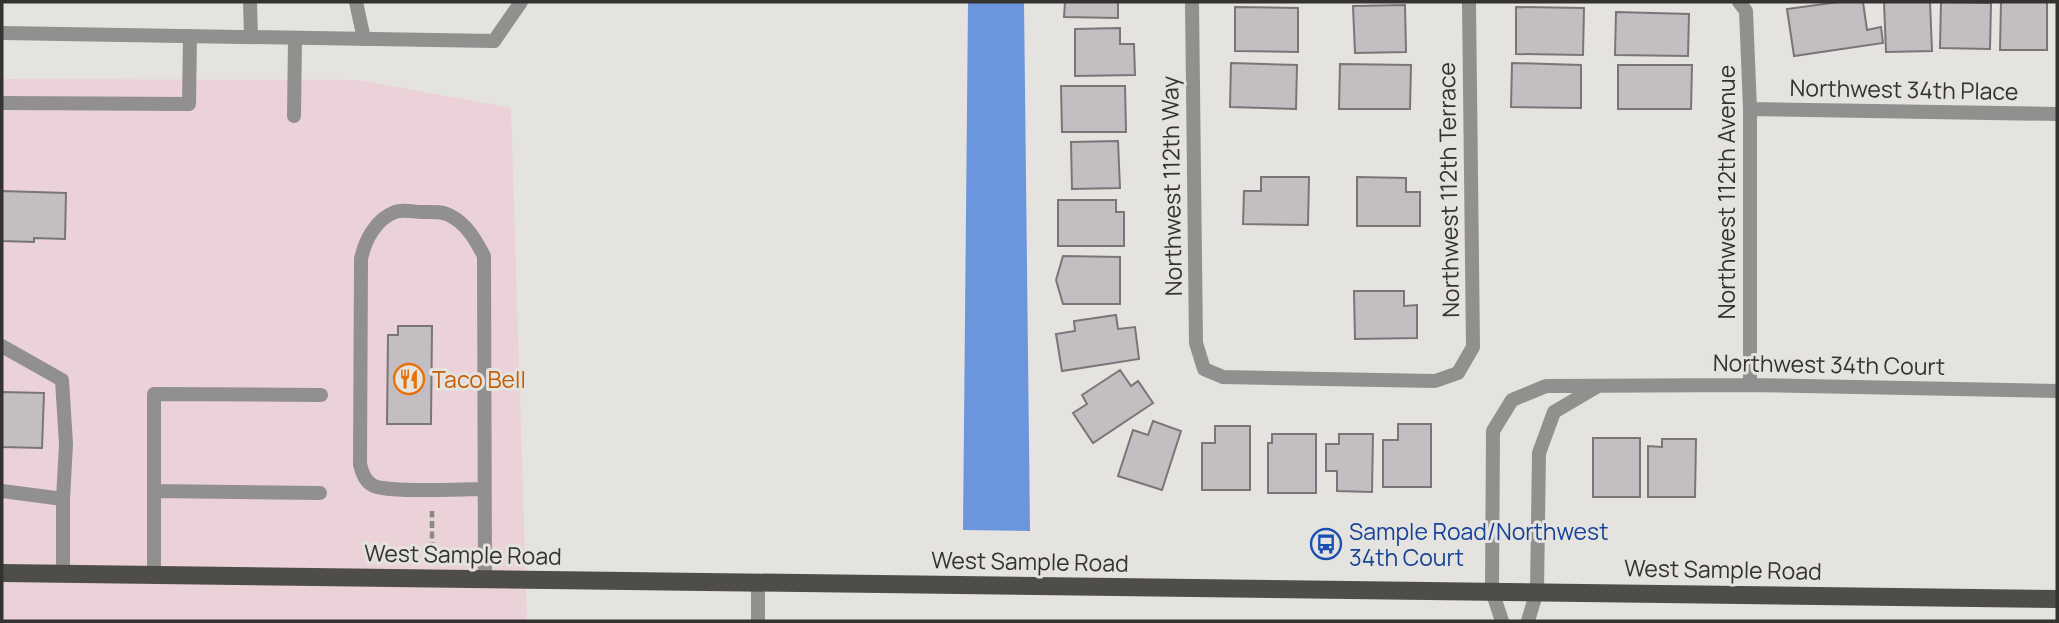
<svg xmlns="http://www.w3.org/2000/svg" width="2059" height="623" font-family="Manrope,sans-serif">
  <rect width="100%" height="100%" fill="#e5e3df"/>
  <path fill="#ebd2d9" d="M2,79L359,80L511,108L527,621H2Z"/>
  <path fill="#6b96dd" d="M968,2H1024L1030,531L963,530Z"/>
  <path fill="#c3bec1" stroke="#7a7678" stroke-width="2" d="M1065,2H1118V18L1064,17Z
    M1839,2H1863L1867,30L1881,27L1883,43L1794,56L1787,9Z
    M1884,2H1930L1932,51L1886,52Z
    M1941,2L1991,3L1990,49L1940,48Z
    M2001,2H2047V50H2000Z
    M1405,5L1406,52L1355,53L1353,6Z
    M1235,7L1298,8V52L1235,51Z
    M1516,7L1584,8L1583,55L1516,54Z
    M1616,12L1689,14L1688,56L1615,55Z
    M1120,28V44H1134L1135,75L1075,76V29Z
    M1231,63L1297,65L1296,109L1230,107Z
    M1512,63L1581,65V108L1511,107Z
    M1340,64L1411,65L1410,109H1339Z
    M1618,65H1692L1691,109H1618Z
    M1061,86H1125L1126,132H1062Z
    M1118,141L1120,188L1072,189L1071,142Z
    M1261,177H1309L1308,225L1243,224L1244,191H1261Z
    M1357,177L1406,178V192H1420V226H1357Z
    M2,191L66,193L65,239L34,238V242L2,241Z
    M1058,200H1116V212H1124V246H1058Z
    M1063,256L1120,257V304H1063L1056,280Z
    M1354,291H1404V306L1417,305V338L1355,339Z
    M1116,315L1118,329L1135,327L1139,359L1062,371L1056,334L1075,331L1074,321Z
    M398,326H432L431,424H387L388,335H398Z
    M1120,370L1131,386L1138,381L1153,403L1093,443L1073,413L1087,404L1082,395Z
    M2,392L44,393L42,448L2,447Z
    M1153,421L1181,431L1162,490L1118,476L1133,430L1148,435Z
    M1398,424H1431V487H1383V440H1398Z
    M1215,426H1250V490H1202V443H1215Z
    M1272,434H1316V493H1268V443H1272Z
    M1339,434H1373L1372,492L1337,491V471H1326V444H1339Z
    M1593,438H1640V497H1593Z
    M1662,439H1696L1695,497H1648V446L1662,447Z"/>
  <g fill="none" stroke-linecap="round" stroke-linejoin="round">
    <path stroke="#8b8986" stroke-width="4.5" stroke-dasharray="7 3.5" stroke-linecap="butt" d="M432,549V511"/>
    <path stroke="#91908e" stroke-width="14" d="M356,2L364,39
      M494,41L521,2
      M2,103L189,104L190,36
      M294,116L295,38
      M2,346L62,380L66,444L63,499
      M484,489C462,489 391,493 374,486C365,482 362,473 360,464L361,259C365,240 376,219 395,212C403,209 414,212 422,212C431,212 442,211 449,215C467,224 475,239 484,256L485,578
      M2,491L63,499V574
      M154,491L320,493
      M154,575V394L321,395"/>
    <path stroke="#91908e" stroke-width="14" d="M250,2L251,37
      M1192,2L1196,343L1204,369L1223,377L1435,381L1458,373L1473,347L1469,2
      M1739,2L1746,11L1750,109V385
      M2,33L494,41
      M1750,109L2057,114
      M758,621V583
      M1502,621L1492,591L1493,431L1512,400L1546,386L1750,385L2057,391
      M1528,621L1537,591L1539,453L1554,412L1598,386"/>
    <path stroke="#4f4d4a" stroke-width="18" d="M2,573L2057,599"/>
  </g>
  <defs>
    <g id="restaurant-ring" transform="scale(1.575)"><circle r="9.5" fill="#e5e3df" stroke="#e8710a" stroke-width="1.5"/><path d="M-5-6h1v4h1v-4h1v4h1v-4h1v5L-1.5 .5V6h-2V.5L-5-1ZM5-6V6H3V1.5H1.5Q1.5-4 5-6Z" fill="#e8710a"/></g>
    <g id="bus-ring" transform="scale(1.575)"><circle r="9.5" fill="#e5e3df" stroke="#1a4fb4" stroke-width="1.5"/><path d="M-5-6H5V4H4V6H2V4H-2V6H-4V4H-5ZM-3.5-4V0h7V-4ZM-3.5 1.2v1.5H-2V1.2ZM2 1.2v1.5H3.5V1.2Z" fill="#1a4fb4"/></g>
  </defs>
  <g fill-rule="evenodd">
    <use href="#restaurant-ring" x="409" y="379"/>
    <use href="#bus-ring" x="1326" y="544"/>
  </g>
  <g text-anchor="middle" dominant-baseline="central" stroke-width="6" stroke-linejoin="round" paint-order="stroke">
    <g font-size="23" fill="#343331" stroke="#e5e3df">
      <text transform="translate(1904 89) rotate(1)">Northwest 34th Place</text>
      <text transform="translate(1171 186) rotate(-91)">Northwest 112th Way</text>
      <text transform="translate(1448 190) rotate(-91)">Northwest 112th Terrace</text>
      <text transform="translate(1726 192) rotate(-90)">Northwest 112th Avenue</text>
      <text transform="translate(1829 364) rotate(1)">Northwest 34th Court</text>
      <text transform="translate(463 554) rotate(1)">West Sample Road</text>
      <text transform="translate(1030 561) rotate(1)">West Sample Road</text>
      <text transform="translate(1723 569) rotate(1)">West Sample Road</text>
    </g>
    <g font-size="23" fill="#c56008" stroke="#e5e3df" text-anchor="start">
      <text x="432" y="379">Taco Bell</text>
    </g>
    <g font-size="23" fill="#164399" stroke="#e5e3df" text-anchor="start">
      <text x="1349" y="531">Sample Road/Northwest<tspan x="1349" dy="26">34th Court</tspan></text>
    </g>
  </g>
  <rect width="2059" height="623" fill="none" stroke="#343331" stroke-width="7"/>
</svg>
